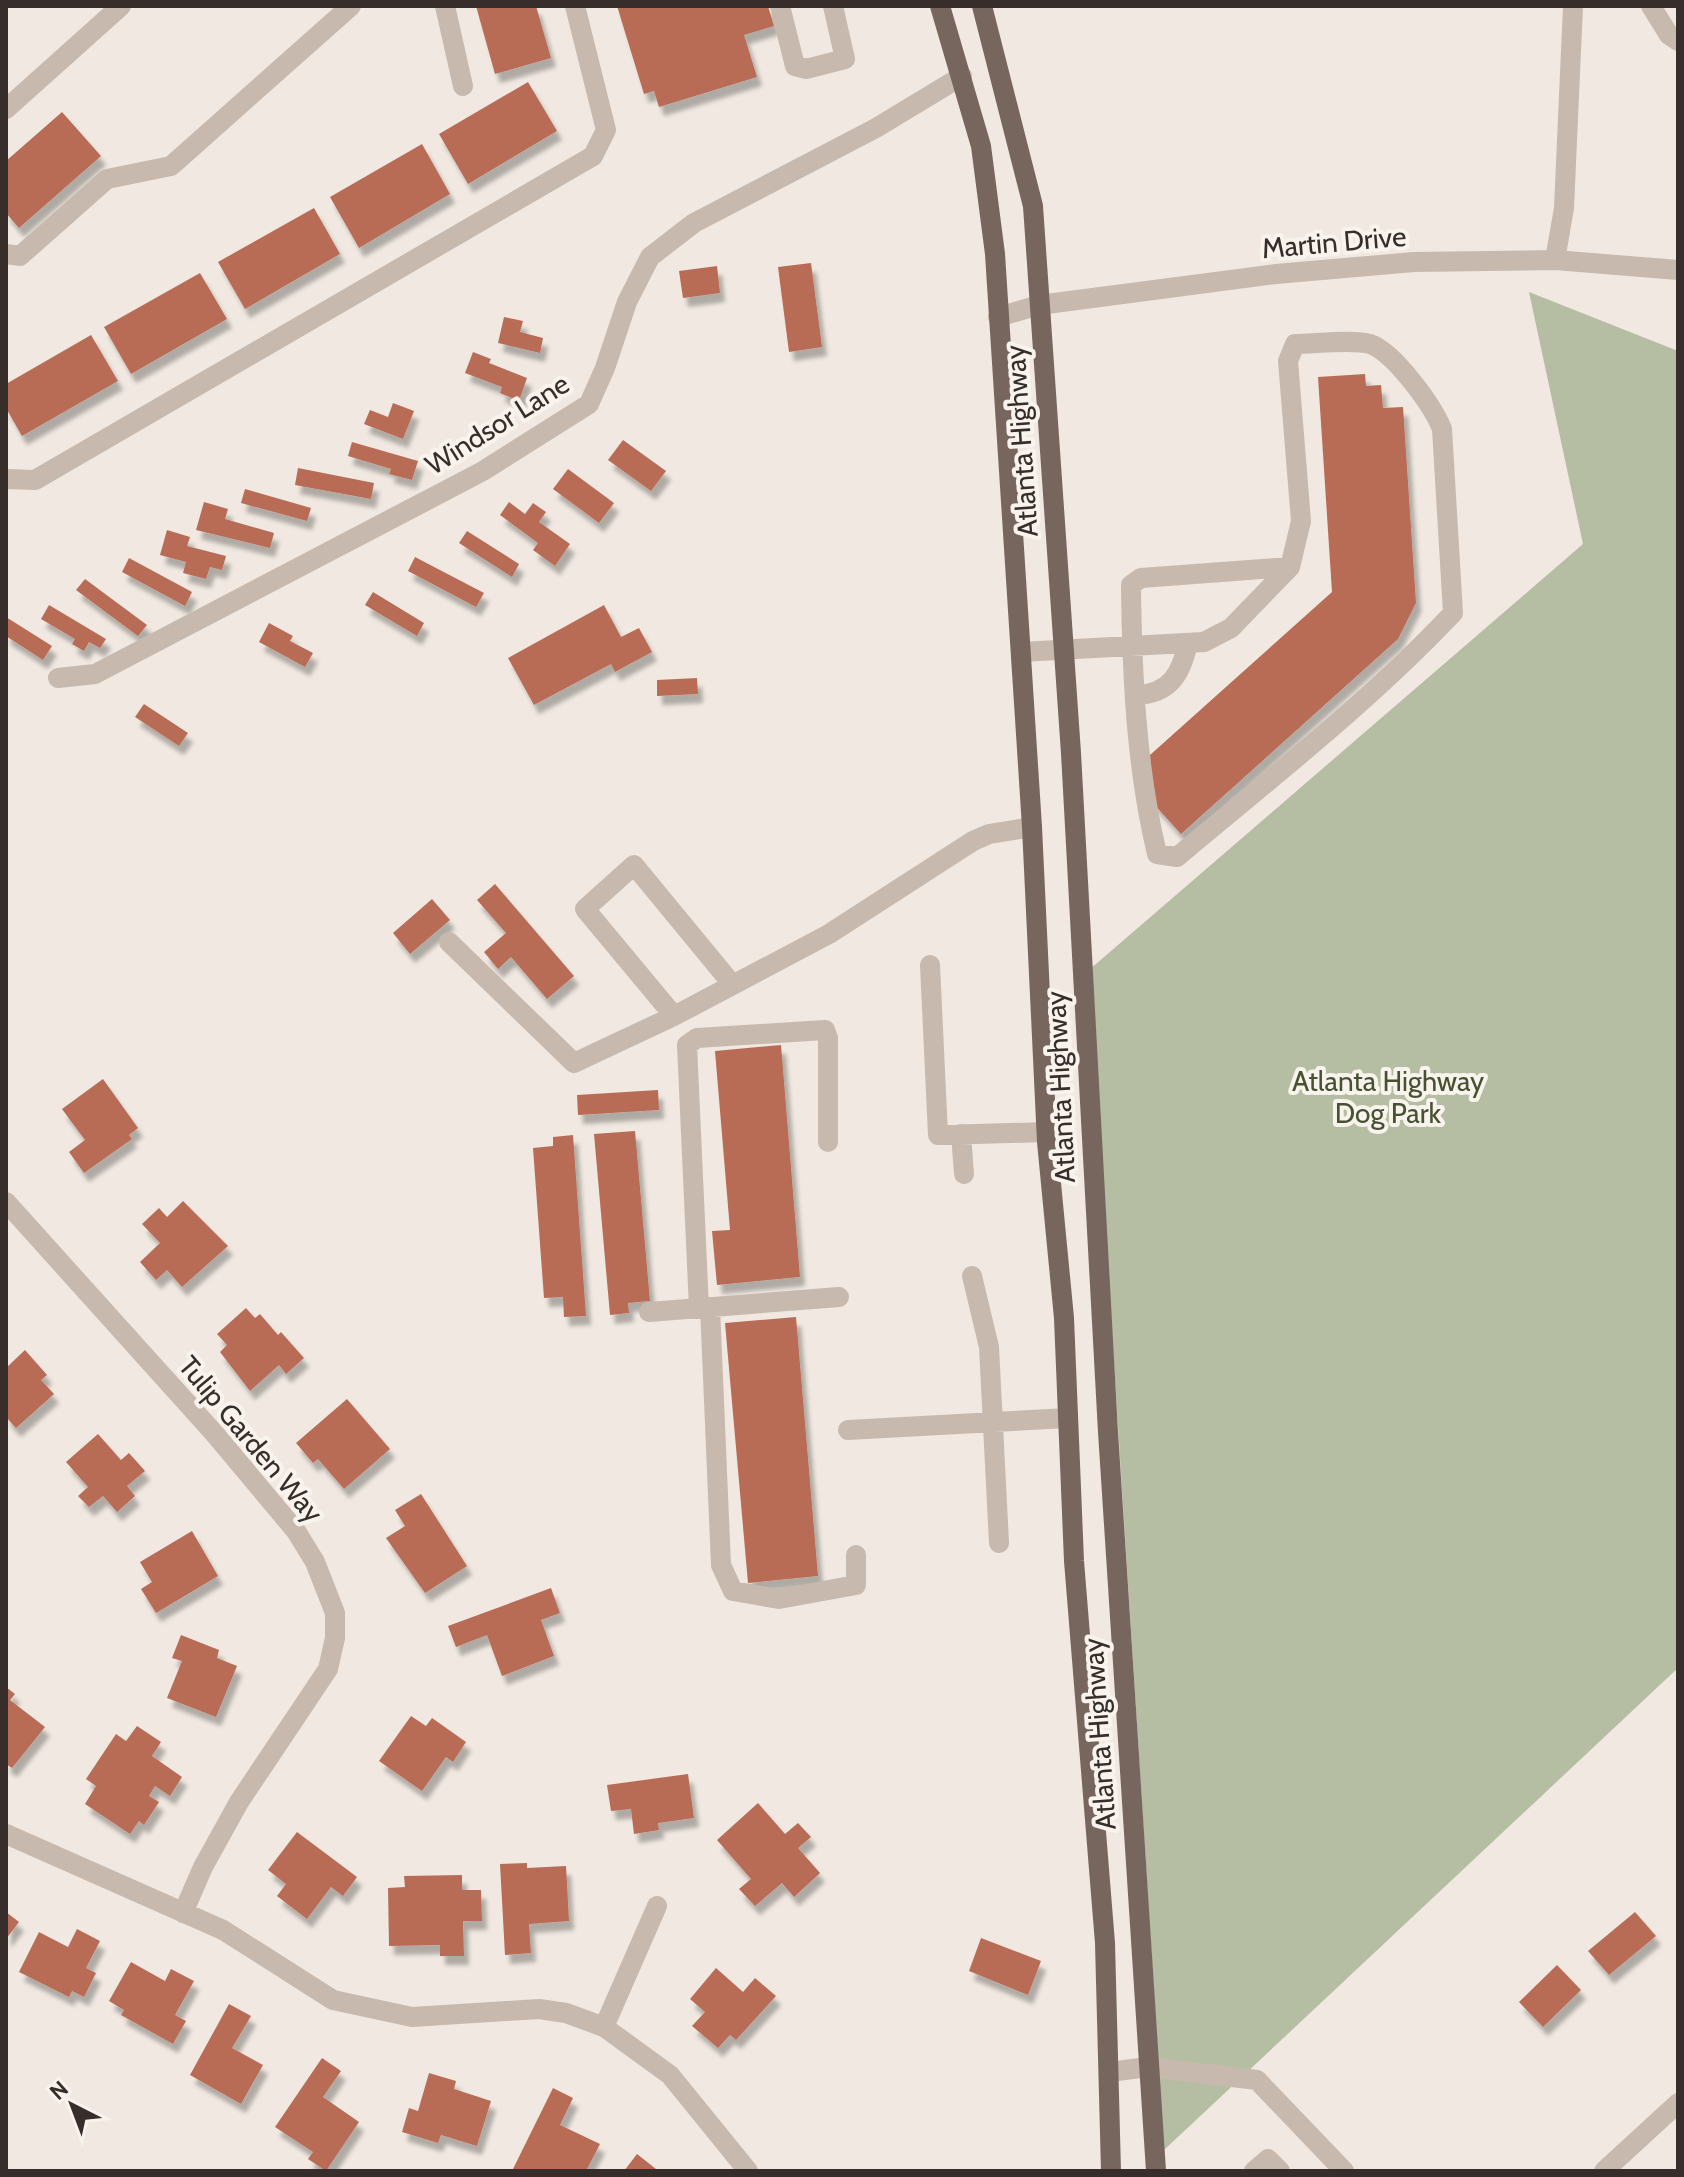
<svg xmlns="http://www.w3.org/2000/svg" width="1684" height="2177" font-family="Cabin,sans-serif">
  <defs>
    <filter id="shadow"><feDropShadow dx="5" dy="9" stdDeviation="2" flood-color="#0004"/></filter>
  </defs>
  <rect width="100%" height="100%" fill="#f0e8e1"/>
  <path fill="#b5bea2" d="M1529,292L1678,351V1668L1164,2150L1089,970L1583,544Z"/>
  <path fill="#b86c57" filter="url(#shadow)" d="M476,6H536L551,58L495,74Z
    M617,6H768L774,26L744,35L757,77L659,107L654,91L644,94Z
    M528,82L557,131L468,184L439,134Z
    M62,112L101,156L19,228L6,213V161Z
    M422,144L450,194L359,248L330,197Z
    M314,208L340,254L245,309L218,262Z
    M811,263L822,347L789,352L778,267Z
    M717,266L720,293L683,298L679,271Z
    M200,273L227,319L131,374L104,327Z
    M504,317L523,321L520,332L543,338L540,353L498,343Z
    M91,335L118,381L22,436L6,408V384Z
    M473,352L491,359L489,363L527,378L519,401L500,393L502,387L465,373Z
    M1365,374L1366,386L1381,385L1383,408L1403,407L1416,603L1398,639L1181,834L1152,802L1150,755L1332,592L1318,377Z
    M393,403L414,411L403,439L364,424L370,410L388,417Z
    M623,440L666,471L651,491L608,460Z
    M352,442L418,461L412,480L389,474L391,469L348,456Z
    M298,468L374,483L371,499L295,485Z
    M568,469L614,503L599,523L553,489Z
    M245,489L311,508L307,521L241,503Z
    M204,502L228,509L225,519L274,533L270,548L196,530Z
    M509,502L525,514L533,503L546,512L539,522L570,544L555,566L533,550L538,543L500,515Z
    M167,530L190,537L187,546L226,556L222,570L210,567L206,579L183,573L186,562L160,555Z
    M467,531L519,564L512,577L459,543Z
    M415,557L484,593L476,607L408,571Z
    M129,558L192,592L185,606L122,572Z
    M85,579L147,625L138,636L76,590Z
    M373,592L424,623L417,636L365,605Z
    M49,605L106,639L100,648L89,642L84,651L72,644L75,639L41,619Z
    M604,605L621,637L639,628L652,652L615,672L611,664L534,705L508,658Z
    M6,617L52,646L43,660L6,636Z
    M269,623L293,636L290,641L313,653L305,667L259,642Z
    M697,678L698,694L657,696V680Z
    M144,704L188,733L179,746L135,717Z
    M495,884L574,976L547,999L511,957L498,969L484,952L506,933L477,900Z
    M432,899L450,920L410,954L393,933Z
    M781,1045L800,1277L717,1285L712,1231L730,1230L715,1051Z
    M103,1079L138,1128L129,1135L132,1139L84,1173L69,1152L85,1140L62,1109Z
    M658,1090L659,1110L578,1115L577,1095Z
    M635,1131L650,1301L628,1303L629,1313L610,1315L594,1134Z
    M573,1135L586,1316L564,1317L563,1297L544,1298L533,1148L553,1146V1137Z
    M183,1201L228,1246L182,1287L167,1270L156,1280L140,1262L160,1243L142,1224L159,1208L167,1217Z
    M246,1308L255,1318L260,1314L278,1335L281,1332L304,1358L286,1374L279,1365L250,1391L220,1352L227,1345L217,1334Z
    M796,1317L818,1576L748,1583L725,1323Z
    M25,1350L47,1375L41,1380L54,1394L16,1428L6,1417V1368Z
    M347,1399L390,1449L344,1489L318,1459L313,1463L296,1443Z
    M98,1434L121,1460L129,1453L145,1471L127,1486L135,1496L117,1512L103,1496L89,1507L78,1496L88,1487L66,1462Z
    M421,1494L467,1566L425,1593L386,1538L405,1526L395,1510Z
    M192,1531L218,1576L156,1613L141,1589L152,1582L140,1562Z
    M551,1588L560,1613L541,1620L554,1656L502,1676L487,1635L456,1647L448,1626Z
    M181,1635L219,1650L217,1658L237,1666L216,1717L167,1698L182,1661L172,1658Z
    M6,1687L15,1694L10,1700L45,1727L12,1768L6,1764Z
    M411,1716L426,1726L432,1718L466,1742L453,1762L446,1757L422,1791L379,1761Z
    M137,1726L161,1742L152,1756L182,1777L170,1796L155,1786L149,1796L159,1802L144,1825L139,1821L130,1834L85,1804L96,1786L86,1779L116,1734L126,1741Z
    M688,1774L694,1818L658,1823L659,1830L634,1834L631,1809L611,1811L607,1785Z
    M758,1803L785,1834L798,1823L811,1837L798,1848L820,1873L794,1897L782,1883L755,1906L739,1889L751,1879L717,1840Z
    M297,1832L357,1877L343,1896L331,1887L307,1919L277,1896L286,1884L268,1870Z
    M527,1863V1868L566,1866L569,1921L529,1924L531,1953L505,1955L500,1864Z
    M462,1875V1890H481L482,1921H463L464,1956H440V1945L389,1946L388,1888L405,1887L404,1876Z
    M6,1912L19,1922L6,1939Z
    M1635,1912L1656,1936L1609,1975L1588,1951Z
    M77,1929L100,1941L86,1968L96,1973L84,1997L72,1991L69,1997L19,1972L39,1932L68,1947Z
    M981,1938L1041,1961L1028,1995L969,1971Z
    M131,1962L165,1981L171,1969L194,1981L175,2015L186,2021L173,2044L121,2015L124,2010L109,2001Z
    M1557,1965L1581,1990L1543,2027L1519,2002Z
    M716,1968L743,1992L755,1978L776,1996L736,2040L730,2035L718,2048L692,2026L705,2012L690,1999Z
    M229,2004L251,2016L232,2048L263,2065L241,2104L190,2075Z
    M322,2058L341,2071L323,2097L359,2122L326,2171L308,2159L313,2152L275,2127Z
    M429,2073L456,2081L454,2089L491,2101L477,2146L441,2135L438,2143L402,2132L409,2108L418,2111Z
    M553,2088L573,2098L560,2125L600,2144L586,2171H512Z
    M637,2154L656,2169L655,2171H624Z"/>
  <g fill="none" stroke-linecap="round" stroke-linejoin="round">
    <path stroke="#c7b9ae" stroke-width="20" d="M445,6L463,86
      M780,6L795,66L806,69L845,59L833,6
      M1651,6L1669,35L1678,41
      M6,109L121,6
      M6,254L20,256L107,179L171,166L351,6
      M1555,260L1564,208L1573,6
      M998,317L1039,305L1276,274L1414,262L1555,260L1678,270
      M6,479L35,480L593,156L606,130L575,6
      M1021,652L1204,642L1231,628L1290,567L1301,521L1288,361L1295,344C1314,344 1353,339 1370,344C1394,352 1433,406 1442,429L1453,613C1369,702 1271,778 1177,857L1157,854C1136,766 1132,675 1131,585L1141,578L1290,567
      M58,678L95,674L483,471L589,404L605,368L627,302L650,257L694,223L876,128L962,76
      M1136,695C1170,694 1181,674 1188,643
      M449,942L574,1063L674,1016L829,934L973,841L989,834L1032,827
      M930,965L938,1135
      M674,1016L585,909L634,865L732,984
      M961,1134L964,1174
      M942,1135L1047,1132
      M6,1202L214,1433L296,1531L315,1562L335,1613V1638L328,1669L239,1802L203,1867L183,1913
      M972,1276L989,1347L999,1543
      M710,1307L721,1565L733,1591L779,1599L856,1585V1555
      M699,1308L687,1045L697,1038L825,1030L828,1038V1142
      M649,1312L839,1297
      M848,1430L1068,1418
      M6,1834L223,1930L333,2000L412,2017L539,2009L566,2013L604,2027L670,2075L748,2171
      M604,2027L657,1906
      M1109,2072L1148,2067L1257,2080L1344,2171
      M1254,2171L1268,2159L1280,2171
      M1604,2171L1678,2103"/>
    <path stroke="#77665e" stroke-width="20" d="M940,6L981,146L995,254L1032,827L1047,1142L1064,1318L1074,1561L1105,1943L1111,2171
      M982,6L1033,206L1071,753L1108,1432L1156,2171"/>
  </g>
  <g text-anchor="middle" dominant-baseline="central" stroke-width="8" stroke-linejoin="round" paint-order="stroke">
    <g font-size="28" fill="#372e2b" stroke="#f8f3ed">
      <text transform="translate(1334 242) rotate(-5)">Martin Drive</text>
      <text transform="translate(497 424) rotate(-32)">Windsor Lane</text>
      <text transform="translate(1021 441) rotate(-94)">Atlanta Highway</text>
      <text transform="translate(1060 1087) rotate(-93)">Atlanta Highway</text>
      <text transform="translate(251 1439) rotate(50)">Tulip Garden Way</text>
      <text transform="translate(1099 1734) rotate(-94)">Atlanta Highway</text>
    </g>
    <g font-size="28" fill="#475232" stroke="#f8f3ed">
      <text x="1388" y="1081">Atlanta Highway<tspan x="1388" dy="32">Dog Park</tspan></text>
    </g>
  </g>
  <rect width="1684" height="2177" fill="none" stroke="#372e2b" stroke-width="16"/>
  <g transform="translate(72 2105) rotate(318)" stroke="#f8f3ed" stroke-width="6" paint-order="stroke">
  <path d="M0-6L14 30L0 20L-14 30Z" fill="#372e2b"/>
  <text y="-12" font-size="22" font-weight="bold" text-anchor="middle" fill="#372e2b">N</text>
  </g>
</svg>
